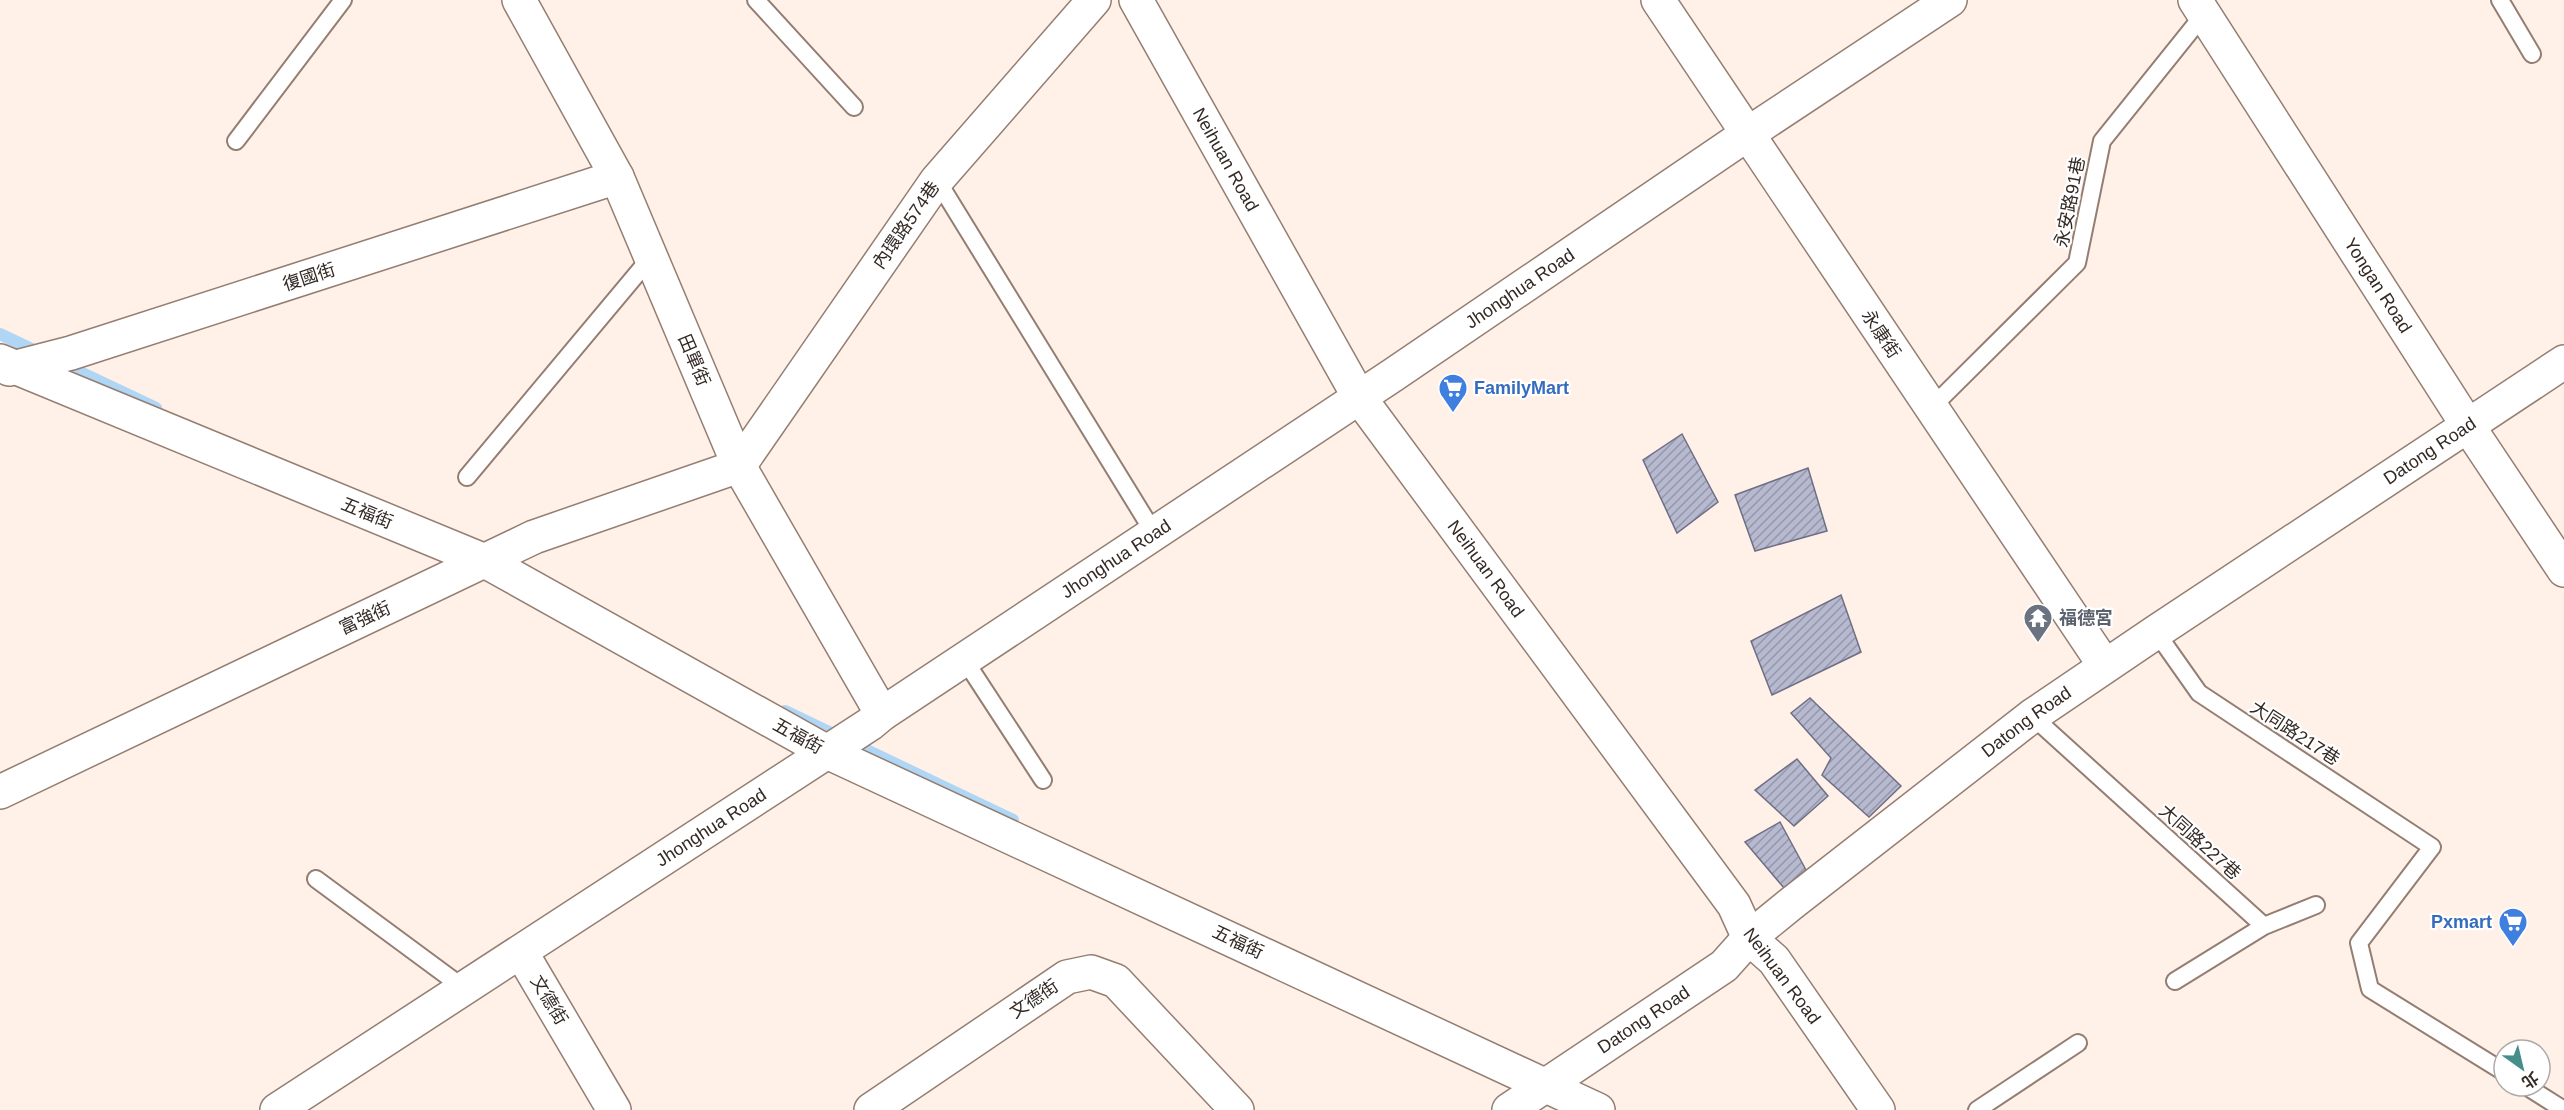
<svg xmlns="http://www.w3.org/2000/svg" width="2564" height="1110" font-family="Helvetica,'Noto Sans TC',sans-serif">
  <defs>
    <pattern id="building-hatch" width="6" height="6" patternUnits="userSpaceOnUse" patternTransform="scale(1.5)"><rect width="6" height="6" fill="#b7b9d0"/><path d="M-1 1l2-2M0 6l6-6M5 7l2-2" fill="none" stroke="#9597a9"/></pattern>
  </defs>
  <rect width="100%" height="100%" fill="#fff0e8"/>
  <g fill="none" stroke-linecap="round" stroke-linejoin="round">
    <path stroke="#afd6f5" stroke-width="12" d="M0,334L42,354
      M61,363L156,408
      M785,711L1013,820"/>
  </g>
  <path fill="url(#building-hatch)" stroke="#6e6f84" stroke-width="1.5" d="M1682,434L1718,502L1677,533L1643,460Z
    M1808,468L1827,531L1755,551L1735,495Z
    M1841,595L1861,652L1772,695L1751,641Z
    M1810,698L1901,786L1869,817L1822,775L1831,758L1791,713Z
    M1797,759L1828,796L1794,826L1755,790Z
    M1780,822L1806,870L1784,888L1745,842Z"/>
  <g fill="none" stroke-linecap="round" stroke-linejoin="round">
    <g stroke="#947e72" stroke-width="20">
      <path id="lane" d="M756,0L854,107
        M2500,0L2532,54
        M236,141L343,0
        M937,180L1154,533
        M1931,408L2077,263L2102,141L2204,14
        M467,477L651,257
        M2156,632L2199,693L2432,847L2359,943L2370,989L2504,1072
        M964,659L1043,780
        M2032,716L2264,926L2175,981
        M316,879L465,989
        M2264,926L2316,905
        M2526,1086L2564,1110
        M1977,1110L2078,1043"/>
    </g>
    <g stroke="#947e72" stroke-width="36">
      <g id="street">
        <path d="M519,0L617,177L739,466L882,714"/>
        <path id="s1" d="M1136,0L1359,397L1734,905L1749,938L1774,960L1878,1110"/>
        <path d="M1658,0L2105,666"/>
        <path id="s2" d="M2195,0L2468,426L2564,570"/>
        <path d="M0,361L485,561L827,752L1598,1110"/>
        <path d="M9,369L71,353L617,177"/>
        <path d="M0,792L534,537L739,466L937,180L1094,0"/>
        <path d="M521,952L614,1110"/>
        <path id="s3" d="M277,1110L870,724L882,714L1393,375L1746,135L1950,0"/>
        <path d="M871,1110L1067,977L1091,972L1116,981L1237,1110"/>
        <path id="s4" d="M1509,1110L1724,966L1749,938L1792,903L2032,716L2156,632L2564,362"/>
      </g>
    </g>
    <use href="#lane" stroke="#fff" stroke-width="16"/>
    <use href="#street" stroke="#fff" stroke-width="33"/>
  </g>
  <defs>
    <g id="supermarket-pin" transform="scale(1.5)"><path d="M0 17L-7.5 6A9.5 9.5 0 1 1 7.5 6Z" fill="#3f7fe0" stroke="#fff"/><path d="M-6-5.5h2.5l.6 2H6L4.5 2H-2.5L-4.4-4H-6ZM-1.5 3.2a1.3 1.3 0 1 0 .1 0ZM3 3.2a1.3 1.3 0 1 0 .1 0Z" fill="#fff"/></g>
    <g id="temple-pin" transform="scale(1.5)"><path d="M0 17L-7.5 6A9.5 9.5 0 1 1 7.5 6Z" fill="#6b7280" stroke="#fff"/><path d="M0-6L5-2H3V0L6.5 2.5H4V6H1.5V3h-3V6H-4V2.5H-6.5L-3 0V-2H-5Z" fill="#fff"/></g>
  </defs>
  <g fill-rule="evenodd">
    <use href="#supermarket-pin" x="1453" y="388"/>
    <use href="#temple-pin" x="2038" y="618"/>
    <use href="#supermarket-pin" x="2513" y="922"/>
  </g>
  <g text-anchor="middle" dominant-baseline="central" stroke-width="4.5" stroke-linejoin="round" paint-order="stroke">
    <g font-size="18" fill="#332a25" stroke="#fff">
      <text stroke="none"><textPath href="#s1" startOffset="183">Neihuan Road</textPath></text>
      <text transform="translate(2070 202) rotate(-79)">永安路91巷</text>
      <text transform="translate(906 225) rotate(-55)">內環路574巷</text>
      <text transform="translate(309 277) rotate(-18)">復國街</text>
      <text stroke="none"><textPath href="#s2" startOffset="339">Yongan Road</textPath></text>
      <text stroke="none"><textPath href="#s3" startOffset="1490">Jhonghua Road</textPath></text>
      <text transform="translate(1881 334) rotate(56)">永康街</text>
      <text transform="translate(694 360) rotate(67)">田單街</text>
      <text stroke="none"><textPath href="#s4" startOffset="1134">Datong Road</textPath></text>
      <text transform="translate(367 513) rotate(22)">五福街</text>
      <text stroke="none"><textPath href="#s3" startOffset="1004">Jhonghua Road</textPath></text>
      <text stroke="none"><textPath href="#s1" startOffset="669">Neihuan Road</textPath></text>
      <text transform="translate(365 618) rotate(-25)">富強街</text>
      <text stroke="none"><textPath href="#s4" startOffset="648">Datong Road</textPath></text>
      <text transform="translate(2295 733) rotate(33)">大同路217巷</text>
      <text transform="translate(798 736) rotate(29)">五福街</text>
      <text stroke="none"><textPath href="#s3" startOffset="518">Jhonghua Road</textPath></text>
      <text transform="translate(2200 842) rotate(42)">大同路227巷</text>
      <text transform="translate(1238 942) rotate(25)">五福街</text>
      <text transform="translate(1782 976) rotate(53)">Neihuan Road</text>
      <text transform="translate(1034 999) rotate(-34)">文德街</text>
      <text transform="translate(549 1000) rotate(59)">文德街</text>
      <text stroke="none"><textPath href="#s4" startOffset="162">Datong Road</textPath></text>
    </g>
    <g font-size="18" font-weight="bold" fill="#366cbe" stroke="#fff" text-anchor="start">
      <text x="1474" y="388">FamilyMart</text>
      <text x="2492" y="922" text-anchor="end">Pxmart</text>
    </g>
    <g font-size="18" font-weight="bold" fill="#5b616d" stroke="#fff" text-anchor="start">
      <text x="2059" y="618">福德宮</text>
    </g>
  </g>
  <g transform="translate(2522 1068) rotate(146)"><circle r="28" fill="#ffffff" stroke="#adaaa8" stroke-width="1.5"/>
  <path d="M0-4.5L10 22L0 15L-10 22Z" fill="#468e8b"/>
  <text y="-9" font-size="16" font-weight="bold" text-anchor="middle" fill="#332a25">北</text>
  </g>
</svg>
